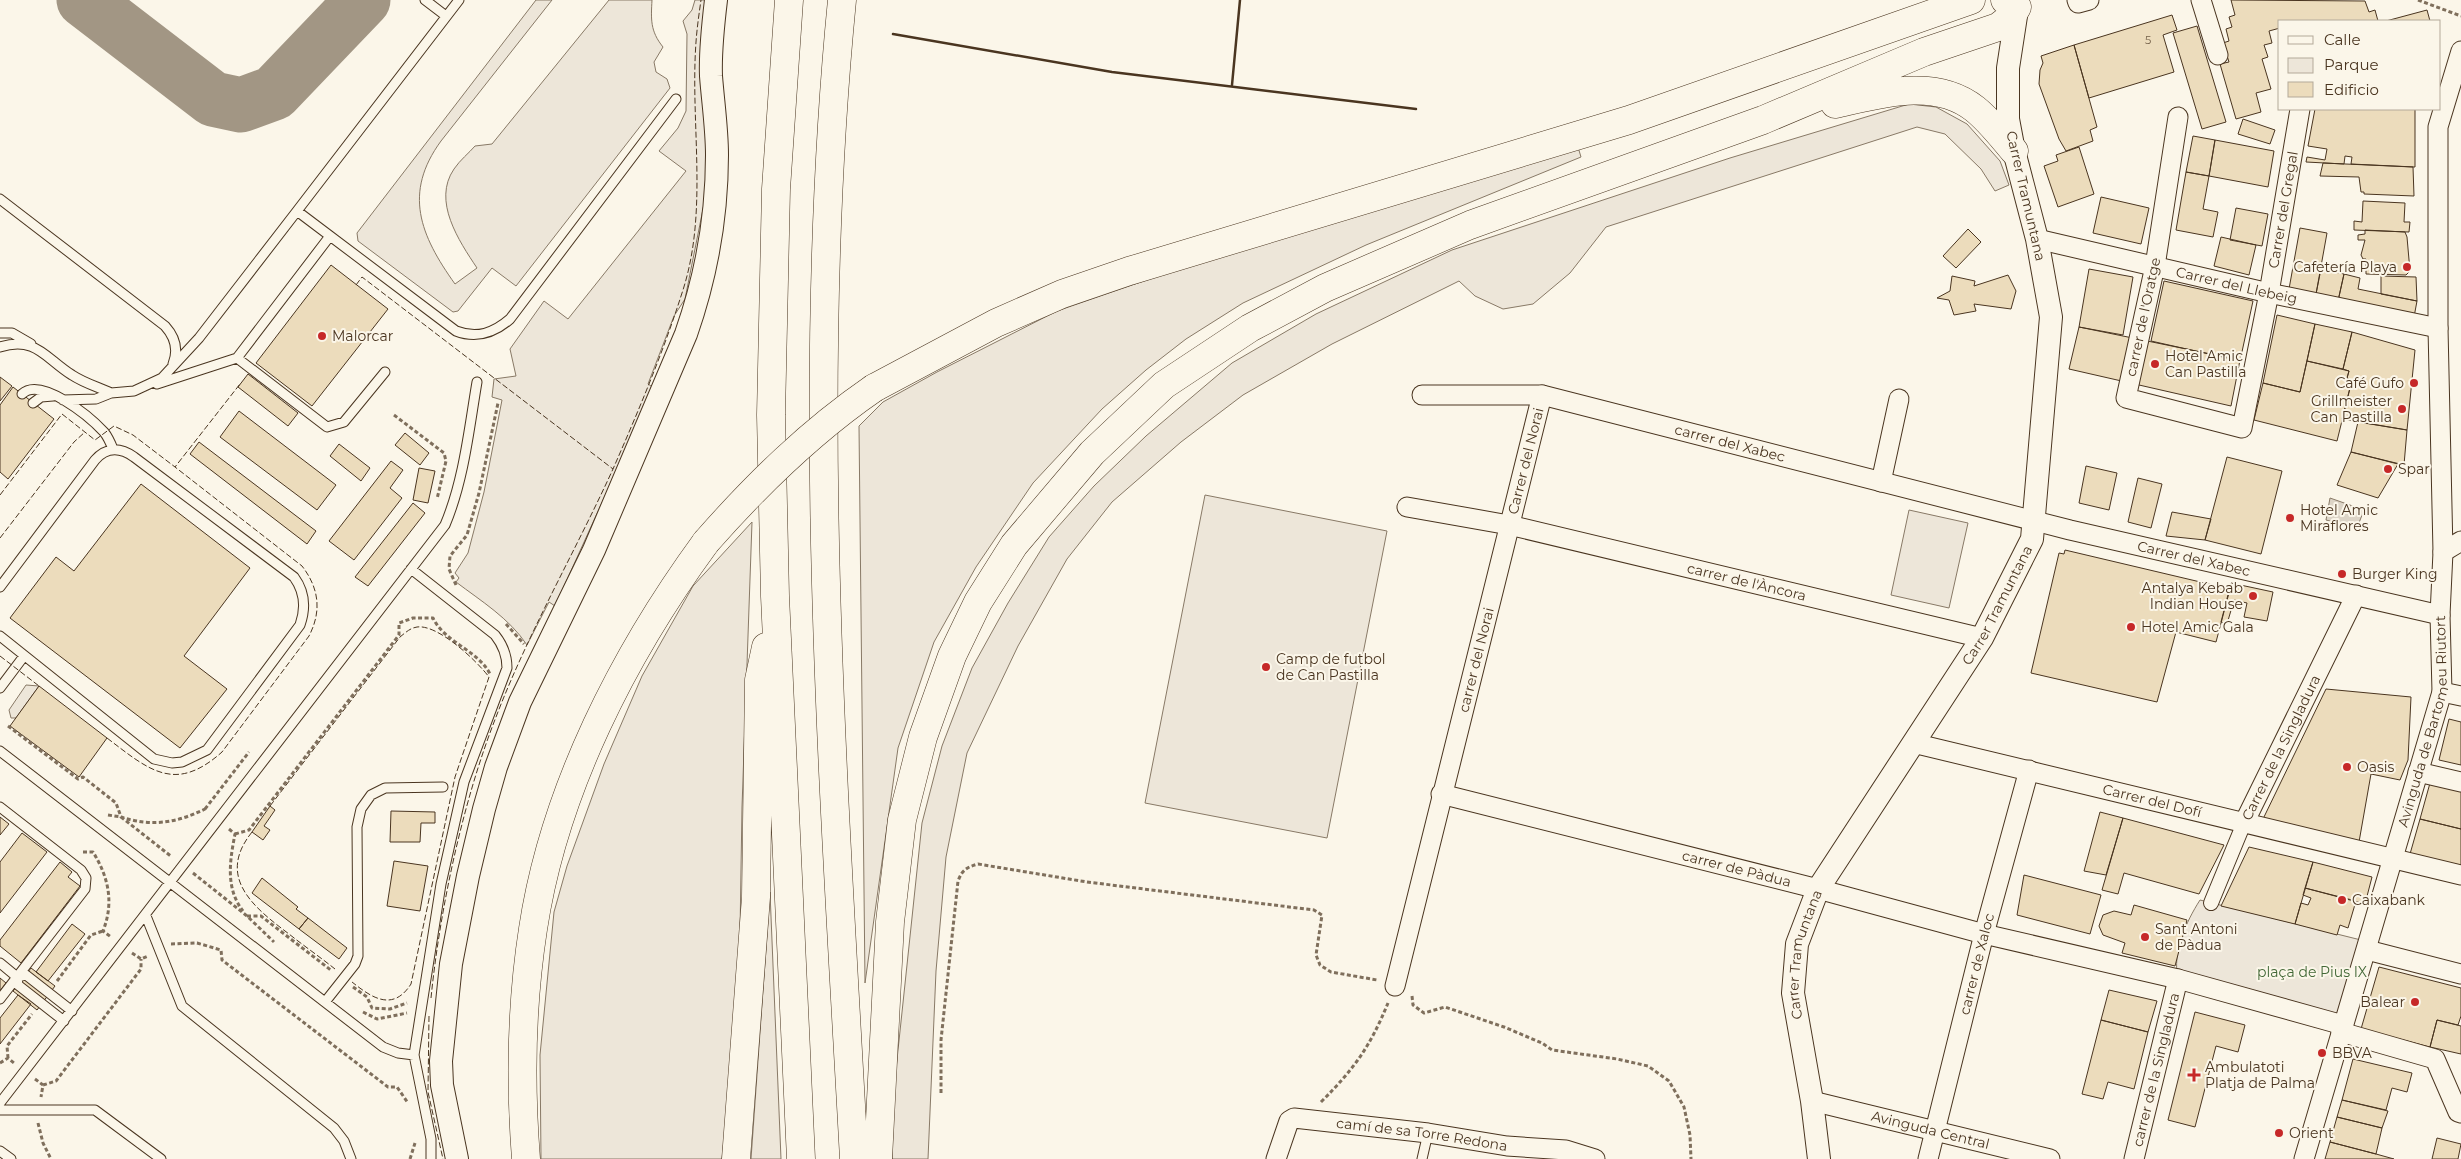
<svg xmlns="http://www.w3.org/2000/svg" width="2461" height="1159" font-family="Montserrat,sans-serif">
  <rect width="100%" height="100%" fill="#fbf6e9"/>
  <path fill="#ede6d9" stroke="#887966" d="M536,0H552L441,141C403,193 420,235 455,284L477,268C459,241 432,201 454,169C460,160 469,153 475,146L492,144L609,0H652C651,19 650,31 663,47L654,62L656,72L667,79L670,88L516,286L492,268L458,311L453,312L358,241L357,233Z
    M695,0H706L707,167L704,204L685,299L674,316L648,384L654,388L555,606L549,602L527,645C509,618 481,601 456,582L459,578L455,573L468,553L484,492L502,400L492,397L494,379L516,376L510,349L544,301L568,319L686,171L659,151L678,128L686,111L687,34L683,21L692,10Z
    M1909,104L1936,107L1967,124L2000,161L2009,185L1995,191L1981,169L1945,134L1917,127L1606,227L1570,273L1533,304L1503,309L1475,296L1459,281L1332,344L1243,395L1181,442L1112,502L1067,559L1018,646L967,753L946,857L936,971L928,1159H892L894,1088L922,823L942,746L972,668L1008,603L1049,537L1094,486L1146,436L1232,363L1316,314L1452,250L1730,158Z
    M1578,147L1581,157L1366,245L1243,303L1186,339L1146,370L1102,409L1033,483L976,567L934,642L898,748L865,983L859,426L883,402L937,372L1057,311L1190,265Z
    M1205,495L1387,531L1327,838L1145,803Z
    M1909,510L1968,523L1949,608L1891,595Z
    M752,522L742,807L739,996L722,1159H541L540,1055L554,912L567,866L604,764L642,676L693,586Z
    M26,685L39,686L16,718H11L9,710Z
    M770,892L781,1159H751Z
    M2200,900L2369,942L2343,1025L2178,979C2172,952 2186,922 2200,900Z"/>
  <path fill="#dcd4c6" stroke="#887966" d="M2330,498L2364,510L2357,528L2326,520Z"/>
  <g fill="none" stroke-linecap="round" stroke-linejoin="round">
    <path stroke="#a29684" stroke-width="55" d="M84,0L213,99L241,105L274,93L363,0"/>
  </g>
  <path fill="#ecdcbc" stroke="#4a3520" d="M2231,0L2365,1L2369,12L2375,10L2378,21H2280V28L2269,31L2272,43L2264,45L2268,57L2262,59L2271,89L2256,93L2261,112L2236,119L2220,64L2229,62L2223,43L2229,41L2226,29L2232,27L2229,17L2235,15Z
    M2427,10L2430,21H2386Z
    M2172,15L2177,30L2163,35L2174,72L2089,98L2074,45Z
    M2197,26L2226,122L2202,129L2173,33Z
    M2074,45L2097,127L2090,130L2093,141L2066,151L2059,139L2039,84L2040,70L2043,63L2041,56Z
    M2315,109H2415V167L2351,164L2352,157L2345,156L2344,164L2306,162L2307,157L2325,160L2327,149L2308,146Z
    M2243,119L2275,130L2270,144L2238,134Z
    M2193,136L2215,140L2209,176L2186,172Z
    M2215,140L2274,151L2268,187L2209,176Z
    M2079,147L2094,194L2058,207L2044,166L2058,161L2056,155Z
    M2323,163L2413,167L2414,196L2364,194V192H2361L2359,177L2320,176Z
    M2186,172L2209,176L2203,209L2218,212L2213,237L2176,230Z
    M2101,197L2149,208L2141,244L2093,233Z
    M2363,201L2405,203L2404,222H2410L2409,232L2354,230V221L2362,222Z
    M2236,208L2268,214L2262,246L2230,240Z
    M2300,228L2327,233L2316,294L2289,289Z
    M1968,229L1981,242L1956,268L1943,256Z
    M2365,230L2405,232L2407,237L2410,271L2406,275L2366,274V259H2363L2361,255L2365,240H2358V235L2365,234Z
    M2221,237L2256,245L2249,275L2214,266Z
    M331,265L388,309L312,406L256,363Z
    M2089,269L2133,277L2123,335L2079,327Z
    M2321,269L2344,274L2338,301L2316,294Z
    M2344,274L2360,278L2358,289L2417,301L2414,317L2338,301Z
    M2008,275L2016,291L2011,309L1974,304L1976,311L1954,315L1949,300L1937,298L1950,291L1952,276L1975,281L1974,286Z
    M2381,276L2416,277L2417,301L2381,294Z
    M2164,281L2253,301L2240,361L2151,341Z
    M2277,315L2315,324L2300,392L2263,383Z
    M2315,324L2352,332L2343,369L2307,361Z
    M2079,327L2240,360L2231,406L2069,369Z
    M2352,332L2415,350L2407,430L2342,419L2352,380L2347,378L2349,371L2343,369Z
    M2307,361L2349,371L2347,378L2352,380L2337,441L2254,420L2263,383L2300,392Z
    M248,374L298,413L288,426L238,387Z
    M0,377L12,386L0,401Z
    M13,387L54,419L8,479L0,472V405Z
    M239,411L336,485L317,510L220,437Z
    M2358,422L2407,430L2404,465L2351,452Z
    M405,433L429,453L420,465L395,445Z
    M199,442L316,531L307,544L190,454Z
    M339,444L370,468L361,481L330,456Z
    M2351,452L2398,464L2378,498L2337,485Z
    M2227,457L2282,471L2261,554L2205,540Z
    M391,461L403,470L390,488L402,498L354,560L329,541Z
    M2086,466L2117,473L2109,510L2079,503Z
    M419,468L435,471L428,503L413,500Z
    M2138,478L2162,484L2151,528L2128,522Z
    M141,484L250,568L184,656L227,689L180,748L10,618L56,557L74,571Z
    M413,503L425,513L368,586L355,577Z
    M2172,512L2211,519L2205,540L2166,536Z
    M2065,550L2230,589L2216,642L2176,632L2157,702L2031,673L2059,553L2064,554Z
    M2231,583L2273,592L2267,621L2244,617L2247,603L2234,600L2227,624L2221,622Z
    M39,686L107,738L79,777L10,726Z
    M2326,689L2411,697L2408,760L2400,780L2371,774L2359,842L2263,819Z
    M2449,719L2461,722V765L2439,760Z
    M2430,783L2461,790V829L2420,819Z
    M270,806L275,810L264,826L270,830L263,840L252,832Z
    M391,811L435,812V823H421L420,842H390Z
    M2100,812L2123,818L2106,875L2084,871Z
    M0,817L9,824L0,835Z
    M2123,818L2224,845L2199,894L2124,873L2118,894L2102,890Z
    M2420,819L2461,829V866L2410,854Z
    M22,833L47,852L0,913V862Z
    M2249,847L2313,862L2295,924L2221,906Z
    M394,861L428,866L420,911L387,906Z
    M60,862L72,872L68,877L80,886L21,963L0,946V940Z
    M2313,862L2372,877L2365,904L2305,888Z
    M2024,875L2101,895L2090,934L2017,915Z
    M262,878L298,907L296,909L308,918L299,929L252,893Z
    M2305,888L2356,901L2348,928L2340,925L2337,935L2295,924L2301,903L2308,905L2311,898L2303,895Z
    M2134,905L2187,920L2175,966L2122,953L2125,943L2103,935L2099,926L2103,915L2114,911L2131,915Z
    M308,918L347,948L339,959L299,929Z
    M72,924L85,934L48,981L36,972Z
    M2379,967L2461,988V1016L2458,1025L2437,1020L2430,1047L2361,1029Z
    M31,968L55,986L37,1010L13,991Z
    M0,978L6,983L0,991Z
    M2109,990L2157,1001L2148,1032L2101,1020Z
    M18,995L31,1004L0,1044V1018Z
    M2195,1012L2245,1025L2238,1052L2216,1046L2195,1127L2168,1120Z
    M2101,1020L2148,1032L2134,1089L2108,1082L2103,1099L2082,1094Z
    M2437,1020L2461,1026V1054L2430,1047Z
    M2353,1059L2412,1073L2407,1092L2392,1088L2386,1110L2342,1100Z
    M2342,1100L2388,1111L2382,1128L2337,1117Z
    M2337,1117L2382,1128L2376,1154L2330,1142Z
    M2437,1138L2461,1144L2458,1159H2432Z
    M2330,1142L2376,1154L2394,1159H2325Z"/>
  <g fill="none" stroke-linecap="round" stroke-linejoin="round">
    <g stroke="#4a3520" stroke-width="11">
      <path id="service" d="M425,0L446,16
        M0,199L165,326C175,337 179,349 173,364
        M297,211L459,0
        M0,333H12L31,344
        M0,347C36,336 45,358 72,375C84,383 98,387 111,393
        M237,358L330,236
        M157,384L237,358L327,427L344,422L385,372
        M22,394C41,376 90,417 104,432C108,437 111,444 113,449
        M63,400L96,399L111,393L134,391L162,378L199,338L297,211L456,331C477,339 494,333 510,319L676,99
        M33,403L41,397L53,396
        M411,569L495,635C503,645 507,655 507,668L464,782L441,884L414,1055
        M0,587L95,460C106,447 120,447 134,457L294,577C305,592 306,608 300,625L207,750L182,762L172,763L154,759L0,636
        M0,688L24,656
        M0,751L383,1047L398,1053L414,1055L431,1139V1159
        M0,807L81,870L86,878L85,889L0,999
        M146,916L182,1006L334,1128L344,1141L351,1159
        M0,963L17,977L18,985L64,1021
        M17,977L26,975L72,1011
        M325,1002L355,964L358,956L357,827L361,809L371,795L385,788L443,787
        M0,1103L445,525C464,480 469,429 477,382
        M0,1110H95L161,1159
        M0,1151L11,1159
        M1422,1159L1428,1133"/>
    </g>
    <g stroke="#4a3520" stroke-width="16">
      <path id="pedestrian" d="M2211,903L2244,823"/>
    </g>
    <g stroke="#4a3520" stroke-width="21">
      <g id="minor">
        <path d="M2077,0L2078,3L2089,0"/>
        <path d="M2201,0L2218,55"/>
        <path id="s1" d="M2178,117L2155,266L2126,398L2242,428L2269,293L2300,109"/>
        <path id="s2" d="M2037,239L2269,293L2438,328"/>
        <path id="s3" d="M1422,395H1542L2070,530L2440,615"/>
        <path d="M1881,482L1899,399"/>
        <path id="s4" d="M1407,507L1509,525L1982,638"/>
        <path d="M2443,552L2461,541"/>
        <path d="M2442,692L2461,696"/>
        <path id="s5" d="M1913,743L2461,875"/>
        <path d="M2418,772L2461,782"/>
        <path id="s6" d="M1441,794L1818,889L1984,934L2178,979L2343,1025"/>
        <path id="s7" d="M2244,823L2356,595"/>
        <path d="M2367,950L2461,974"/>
        <path id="s8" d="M1395,986L1542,395"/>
        <path d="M2341,1032L2435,1059L2458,1112L2461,1113"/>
        <path id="s9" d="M1812,1101L2050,1159"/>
        <path id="s10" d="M1276,1159L1289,1121L1294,1118L1428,1133L1507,1146L1566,1150L1595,1159"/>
        <path id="s11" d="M1928,1159L1984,934L2029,770"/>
        <path id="s12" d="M2134,1159L2178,979"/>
        <path id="s13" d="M2304,1159L2442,692L2440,615L2443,552L2438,328V127L2461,51"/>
      </g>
    </g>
    <g stroke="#4a3520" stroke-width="24">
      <g id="tertiary">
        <path d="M457,1159L442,1085L441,1061L451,964L468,876L484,809L496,767L520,702L594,550L686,334C706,277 717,216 717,155C717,129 713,102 711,76C710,51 713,25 716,0"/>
        <path id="s14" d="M1819,1159L1812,1101L1793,993L1797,944L1818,889L1982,638L2032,539L2051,317L2037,239L2014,151L2008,119V68L2018,3"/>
      </g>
    </g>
    <g stroke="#4a3520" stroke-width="29">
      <path id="motorway" d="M789,0L776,189L771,415L775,596L801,1159
        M842,0C804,385 833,774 854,1159
        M1835,104C1880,94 1935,77 1975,109C1990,121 2002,137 2014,151
        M874,388L996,323L1062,294L1129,271L1629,120L1971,0
        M526,1159C520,1082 521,1006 533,929C554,790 624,654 706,542
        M736,1159L756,897L759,680L766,647
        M878,1159L890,922L902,820L923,737L952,656L978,602L1014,545L1092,453L1164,385L1250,328L1325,288L1470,225L1763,120L1924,52L1998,27L2011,17L2017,7L2005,0"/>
    </g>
    <path stroke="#7f6f5c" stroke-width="3" stroke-dasharray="4 2.5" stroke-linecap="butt" d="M2418,0L2461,16
      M394,415L444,453L446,461L437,499
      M456,585L449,569L450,556L467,535L479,493L498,403
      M506,624L524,644
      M8,726L78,779L83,777L116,803L121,817C151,827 177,823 205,809L207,810
      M205,809L249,752
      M108,815L121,817L172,857
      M229,829L235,834C230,860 225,888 243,911
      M235,834L249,830L399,635V623L413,618H433C445,643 478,650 490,674
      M83,852H93C109,878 114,903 103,931L111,937
      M193,873L247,916L274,942
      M247,916H261L332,971
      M171,944L197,943L221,950L222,960L388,1087H397L408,1103
      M132,953L141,959L148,956
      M57,981L91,935L103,931
      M353,987L367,997L372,1008L390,1009L407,1003
      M1412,996L1413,1005L1424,1013L1445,1007L1504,1027L1542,1043L1552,1050L1617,1059L1648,1066L1669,1081L1684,1107L1690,1135L1691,1159
      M363,1012L377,1019L407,1013
      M8,1058L7,1046L32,1014
      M0,1063L8,1058L14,1063
      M35,1079L43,1085L41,1097
      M43,1085L56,1081L141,969V959
      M941,1093V1040L958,881C962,870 967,867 978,864L1087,882L1314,910L1322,915L1316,955L1320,965L1331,972L1377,980
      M1321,1102C1354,1069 1370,1047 1388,1003
      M38,1123L43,1143L51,1159
      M410,1159L415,1143"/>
    <use href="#service" stroke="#fbf6e9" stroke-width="9"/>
    <use href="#pedestrian" stroke="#fbf6e9" stroke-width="14"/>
    <use href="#minor" stroke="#fbf6e9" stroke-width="19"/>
    <use href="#tertiary" stroke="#fbf6e9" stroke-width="22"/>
    <use href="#motorway" stroke="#fbf6e9" stroke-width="28"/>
    <g stroke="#4a3520" stroke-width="29" stroke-linecap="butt">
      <path id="motorway-bridge" d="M706,542C757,484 810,432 874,388"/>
    </g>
    <use href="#motorway-bridge" stroke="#fbf6e9" stroke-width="28"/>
    <path stroke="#4a3520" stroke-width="1" stroke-dasharray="6 2.5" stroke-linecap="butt" d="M356,285L362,277L613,469
      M0,495L62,414L95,440L114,426L133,435L175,467L240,384
      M0,538L74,442L85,432
      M0,656L39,686
      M107,738C149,770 175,794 222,752L309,636C322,611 319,588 302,566L175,467
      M270,806L400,637C405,633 410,628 417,627C438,624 477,661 489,677L455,777L411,984C393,1012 372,998 352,982
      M252,832C216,877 253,907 289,934C304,946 320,957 335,969
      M431,998C440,908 463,801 496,717C529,631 575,552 613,469C638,412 663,353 682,293C709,212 690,125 696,42C697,28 699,14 701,0
      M429,1016L428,1092L443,1159"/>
    <path stroke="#4a3520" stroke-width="2.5" d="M893,34L1112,72L1416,109
      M1232,85L1240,0"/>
  </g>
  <g fill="#c62828" stroke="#fbf6e9" stroke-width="2">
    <circle cx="2407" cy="267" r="5"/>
    <circle cx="322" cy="336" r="5"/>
    <circle cx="2155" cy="364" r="5"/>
    <circle cx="2414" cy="383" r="5"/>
    <circle cx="2402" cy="409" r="5"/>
    <circle cx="2388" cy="469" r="5"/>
    <circle cx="2290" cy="518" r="5"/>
    <circle cx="2342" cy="574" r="5"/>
    <circle cx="2253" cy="596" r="5"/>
    <circle cx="2131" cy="627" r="5"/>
    <circle cx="1266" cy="667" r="5"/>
    <circle cx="2347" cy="767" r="5"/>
    <circle cx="2342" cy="900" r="5"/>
    <circle cx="2145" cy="937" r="5"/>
    <circle cx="2415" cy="1002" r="5"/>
    <circle cx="2322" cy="1053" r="5"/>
    <path d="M2191.5 1067.5h5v5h5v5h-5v5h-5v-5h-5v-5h5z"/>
    <circle cx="2279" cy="1133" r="5"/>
  </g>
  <g text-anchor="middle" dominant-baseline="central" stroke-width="4" stroke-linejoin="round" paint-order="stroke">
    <g font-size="11" fill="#725f47">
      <text x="2148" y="40">5</text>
    </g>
    <g font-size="14" fill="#4a3520" stroke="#fbf6e9">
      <text transform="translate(2026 196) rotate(77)">Carrer Tramuntana</text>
      <text stroke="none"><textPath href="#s1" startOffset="628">Carrer del Gregal</textPath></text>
      <text stroke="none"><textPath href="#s2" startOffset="205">Carrer del Llebeig</textPath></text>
      <text transform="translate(2143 317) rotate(-78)">carrer de l'Oratge</text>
      <text stroke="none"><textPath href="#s3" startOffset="314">carrer del Xabec</textPath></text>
      <text stroke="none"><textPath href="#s8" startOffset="541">Carrer del Norai</textPath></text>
      <text stroke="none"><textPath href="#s3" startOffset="792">Carrer del Xabec</textPath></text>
      <text stroke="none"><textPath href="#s4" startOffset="348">carrer de l'Àncora</textPath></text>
      <text stroke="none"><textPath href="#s14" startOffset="612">Carrer Tramuntana</textPath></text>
      <text stroke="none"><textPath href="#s8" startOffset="336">carrer del Norai</textPath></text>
      <text stroke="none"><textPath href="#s13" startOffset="455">Avinguda de Bartomeu Riutort</textPath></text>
      <text stroke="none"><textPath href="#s7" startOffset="84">Carrer de la Singladura</textPath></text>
      <text stroke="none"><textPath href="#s5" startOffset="246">Carrer del Dofí</textPath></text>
      <text stroke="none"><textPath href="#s6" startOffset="305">carrer de Pàdua</textPath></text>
      <text stroke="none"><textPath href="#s14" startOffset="208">Carrer Tramuntana</textPath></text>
      <text stroke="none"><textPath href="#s11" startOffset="201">carrer de Xaloc</textPath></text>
      <text stroke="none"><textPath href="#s12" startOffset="92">carrer de la Singladura</textPath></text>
      <text stroke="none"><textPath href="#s9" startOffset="122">Avinguda Central</textPath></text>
      <text stroke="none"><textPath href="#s10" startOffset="175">camí de sa Torre Redona</textPath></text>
    </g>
    <g font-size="14" fill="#4a3520" stroke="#fbf6e9" text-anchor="start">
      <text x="2397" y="267" text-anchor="end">Cafetería Playa</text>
      <text x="332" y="336">Malorcar</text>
      <text x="2165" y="356">Hotel Amic<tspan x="2165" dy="16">Can Pastilla</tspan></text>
      <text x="2404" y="383" text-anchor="end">Café Gufo</text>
      <text x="2392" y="401" text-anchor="end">Grillmeister<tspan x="2392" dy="16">Can Pastilla</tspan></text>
      <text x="2398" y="469">Spar</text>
      <text x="2300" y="510">Hotel Amic<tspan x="2300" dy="16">Miraflores</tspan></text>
      <text x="2352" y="574">Burger King</text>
      <text x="2243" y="588" text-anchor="end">Antalya Kebab<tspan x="2243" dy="16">Indian House</tspan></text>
      <text x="2141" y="627">Hotel Amic Gala</text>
      <text x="1276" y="659">Camp de futbol<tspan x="1276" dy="16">de Can Pastilla</tspan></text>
      <text x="2357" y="767">Oasis</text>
      <text x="2352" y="900">Caixabank</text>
      <text x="2155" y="929">Sant Antoni<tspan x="2155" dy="16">de Pàdua</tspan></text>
      <text x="2405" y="1002" text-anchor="end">Balear</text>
      <text x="2332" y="1053">BBVA</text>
      <text x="2205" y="1067">Ambulatoti<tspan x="2205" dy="16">Platja de Palma</tspan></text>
      <text x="2289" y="1133">Orient</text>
    </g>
    <g font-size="14" fill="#436837" stroke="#fbf6e9">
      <text x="2312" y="972">plaça de Pius IX</text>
    </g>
  </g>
  <rect x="2278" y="20" width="162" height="90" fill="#fbf6e9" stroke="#b4a999"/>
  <rect x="2288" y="36" width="25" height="8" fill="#fbf6e9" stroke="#b4a999"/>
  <text x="2324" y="45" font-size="15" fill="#4a3520">Calle</text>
  <rect x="2288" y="58" width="25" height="15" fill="#ede6d9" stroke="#b4a999"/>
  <text x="2324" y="70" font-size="15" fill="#4a3520">Parque</text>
  <rect x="2288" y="82" width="25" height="15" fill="#ecdcbc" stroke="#b4a999"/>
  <text x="2324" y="95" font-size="15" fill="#4a3520">Edificio</text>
</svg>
